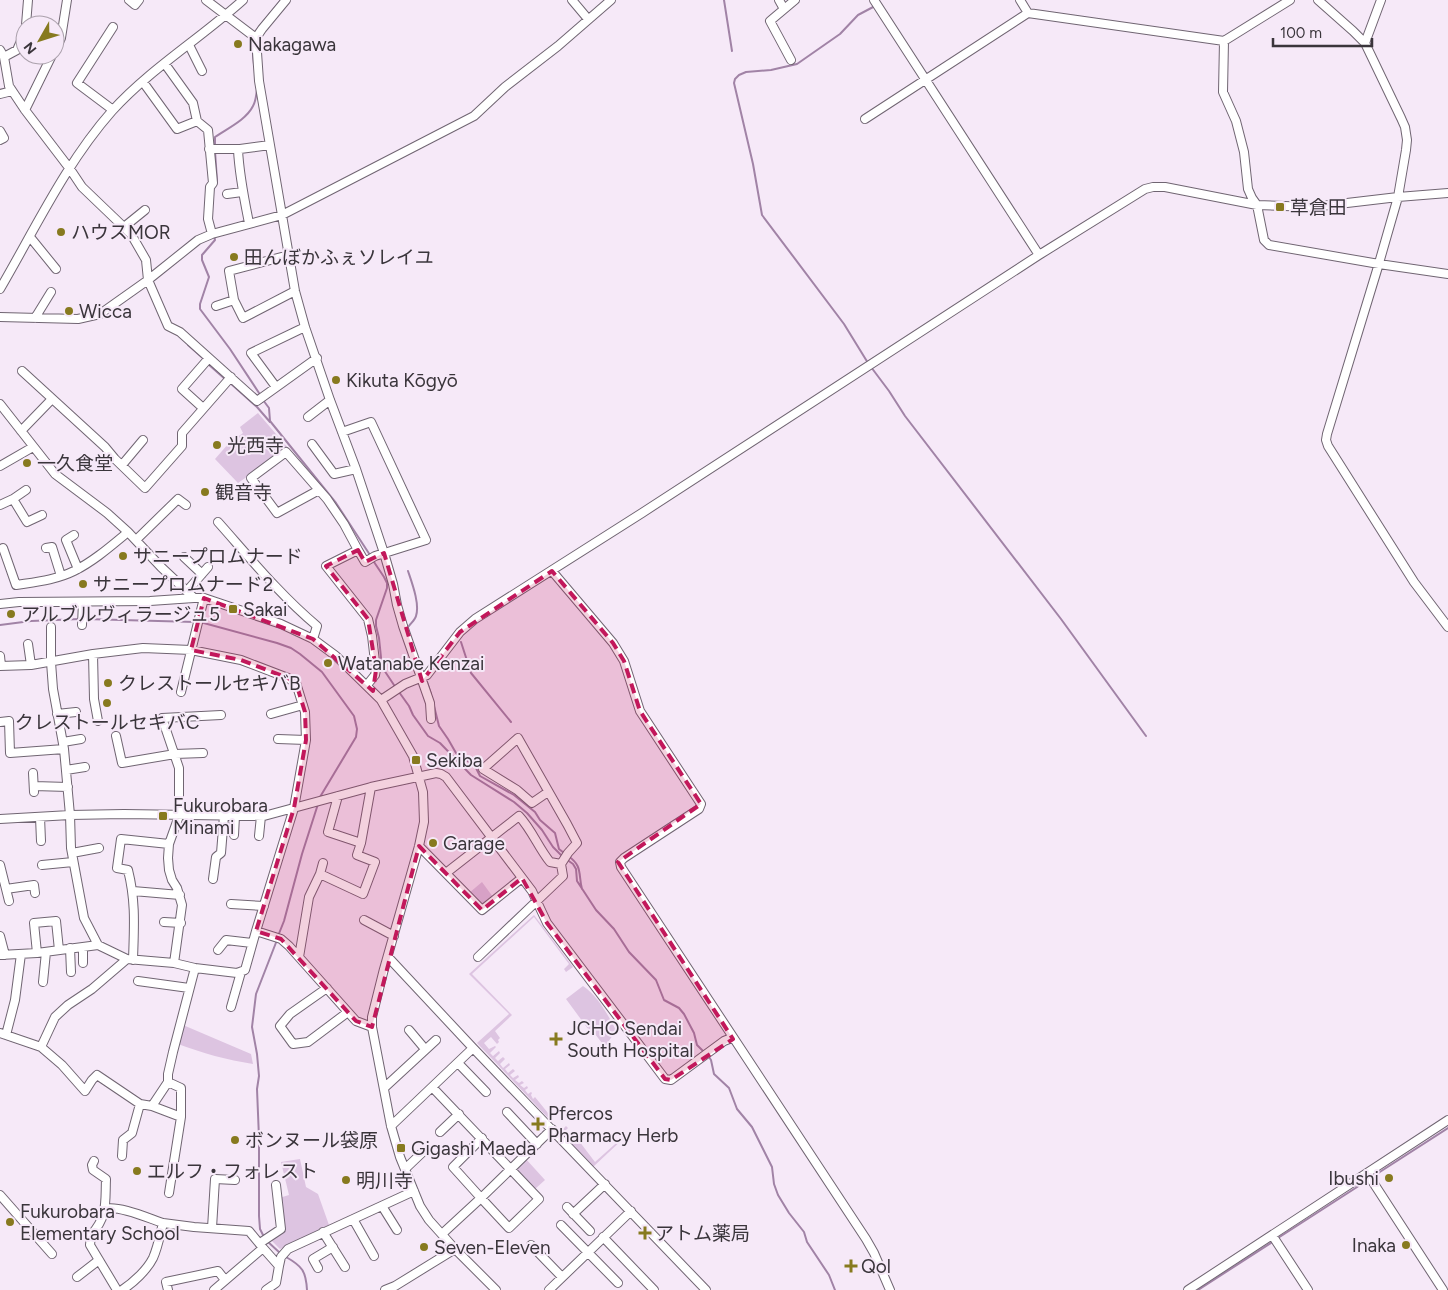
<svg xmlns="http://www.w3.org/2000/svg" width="1448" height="1290" font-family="Figtree,'Noto Sans JP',sans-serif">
  <rect width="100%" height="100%" fill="#f6e9f8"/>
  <path fill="#ddc4e1" d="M258,413L288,448L238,483L215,459L229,443L243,433L240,427Z
    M482,882L493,897L484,905L480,904L469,893Z
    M534,915L573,967L566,972L564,969L569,964L534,917L472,974L512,1015L495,1031L500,1038L498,1040L499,1042L497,1044L491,1037L484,1043L489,1049L495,1046L496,1047L490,1053L493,1056L499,1051L500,1053L495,1058L498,1061L503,1057L505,1059L500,1064L503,1068L509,1063L510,1065L505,1069L508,1073L513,1069L515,1071L510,1075L513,1078L518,1075L519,1077L515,1080L519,1083L522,1081L524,1083L520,1085L524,1088L527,1086L528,1088L525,1090L528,1094L531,1092L532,1093L531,1095L533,1099L535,1097L552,1118L550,1120L477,1043L509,1014L469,974Z
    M583,986C598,996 608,1015 616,1030L605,1047L595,1034L591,1033L566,999Z
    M183,1025L251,1054L253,1064C227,1060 202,1053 178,1044Z
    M566,1126L568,1128L564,1132L574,1144L579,1141L595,1162L623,1137L624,1138L593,1167L560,1132Z
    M525,1158L545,1180L535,1189L518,1172L517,1167Z
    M300,1159L306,1187L318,1194L329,1225L280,1249L270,1239L284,1229L279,1198L289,1195L281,1162Z"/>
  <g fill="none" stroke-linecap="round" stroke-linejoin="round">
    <path stroke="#a183a6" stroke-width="2" d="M724,0L732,51
      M255,32L281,0
      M252,43L254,65
      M215,146V137C228,128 246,120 253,106C256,101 256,95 257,90
      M215,151L217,181
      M214,235L215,240L202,255V260L209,277L200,304V309L230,349L261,396
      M188,345L205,360
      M868,363L844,324L762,215L753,164L734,83L735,79L739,75L746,72L771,70L797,64L840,34L858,15L875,6
      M208,364L225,379
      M871,367L889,391L905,416L1061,619L1146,736
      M229,382L257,407L270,422
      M263,400L269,408L270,421L336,503L370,555
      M372,559L384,577L387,583V588L376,620V626L379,638L382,667L396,688
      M408,571C412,583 420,604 416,616C415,620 411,623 409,626
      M85,619L195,622
      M200,622L277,643L291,648L300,654L322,672L354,716L357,729L356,737L320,797
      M0,625L31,621L80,619
      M461,642L471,673L511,722
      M427,682L431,694
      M399,692L409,706L413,715L428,736L440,743L471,775L514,802L527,813L542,830L553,847L562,856
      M434,706L439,726L448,739L456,753L475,766L480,776L514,795L535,812L540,820L555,833L559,849L564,853
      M568,856C583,866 578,874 582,889
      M566,859L573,864L576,869L577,881L596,910L614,929L629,952L656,980L664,1000L679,1008L684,1014L694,1033L697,1045L703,1051
      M278,936L284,921L302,854L318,804
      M709,1057L711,1060L714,1074L729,1088L737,1109L752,1127L772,1167L774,1184L778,1195L789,1213L804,1232L807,1242L829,1275L835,1290
      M1372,1177L1448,1128
      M264,1237L260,1229L259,1216V1138L257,1089L259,1076L257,1054L252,1027L256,994L277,940
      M1278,1238L1368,1180
      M267,1241L280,1253
      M286,1257C302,1266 306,1271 307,1290
      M1198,1290L1274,1241"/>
    <g stroke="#706572" stroke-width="10">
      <path id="minor" d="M129,0L135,5L139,0
        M206,0L256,38L259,81L295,291L305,327L330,400L356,469L384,553L393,584L397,605L403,626L430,703L431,719
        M572,0L588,19
        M779,0L784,9
        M874,0L1039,255
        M1020,0L1028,13
        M1318,0L1353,31L1365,43
        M1381,0L1365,43L1401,118L1405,127L1407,140L1406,150L1398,197L1377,270L1327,434L1326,440L1328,446L1414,582L1448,627
        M26,25L28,0
        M113,27L77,83L113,110
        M256,38L262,29L286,0
        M1224,41L1223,92L1236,121L1244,152L1248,189L1252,198L1257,205L1264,240L1269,245L1379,264L1448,274
        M189,45L202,71
        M0,50L4,57L9,86L25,110L70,169L82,187L131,234L146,260L148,280L168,326L180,332L257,401L317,358
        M55,50L61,38L67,0
        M4,57L17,50L25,32
        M791,60L770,21L795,0
        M143,82L177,129L197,121
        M0,94L12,91
        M25,110L52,55
        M865,119L1028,13L1224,41L1290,0
        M0,131L4,138L0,140
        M209,149H240L270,145
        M238,149C239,174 244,198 249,223
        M227,194L242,192
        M124,227L145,210
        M212,234L282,215L474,116L505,87L558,46L611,0
        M30,237L56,269
        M289,255L229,271L234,300L243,318L295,291
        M0,289C35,229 66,163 112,111C150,69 201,38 243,0
        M216,306L234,300
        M0,317L78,319L100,314L148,280L198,240L212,234L208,219L210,187L213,183L208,130L197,121L193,103L165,64
        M35,318L51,292
        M22,371L105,447L115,459L145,488L182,446V433L231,377
        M276,387L251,353L305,327
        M0,404L55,474L107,513L128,532L161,567L194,598H204L281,624L313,639L336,656L381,700L413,756L423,792L424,822L419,846L384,969L372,1017V1027L391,1126L400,1157L420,1206L429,1220L455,1249L496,1290
        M203,408L182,389L209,358
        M308,417L330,400
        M21,431L52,399
        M342,432L371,422L426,540L375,556L365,562L358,550L326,566L368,619L372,636L376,670L375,675L367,685
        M312,444L334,474L356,469
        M122,465L143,440
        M0,466L33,447
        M319,490L277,513L251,478L286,452L327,499L344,524L358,550
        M13,499L26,490
        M0,505L13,499L27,522L42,515
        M218,522C250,558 280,595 317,626L313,639
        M74,535L66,540L78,569
        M136,540L178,499L186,505
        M3,548L16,585C35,582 56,580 74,571C94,561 111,546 128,532
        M46,548L52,547L61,576
        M184,557L202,574
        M552,571L613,643L624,661L640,711L701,804L699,809L624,858L620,862L621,867L866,1239L874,1253L890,1290
        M187,591L208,567
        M0,604L19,602L150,601L194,598
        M82,625L83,602
        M51,627V662L53,689L64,749L70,815L71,848L84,918L98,945
        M28,644L31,665
        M93,654L94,699L98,721
        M0,656L1,666
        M0,666L31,665L93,654L143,648L191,650L241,660L288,678L296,683L305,712L306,740L294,808L256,931L245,970L237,973L195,968L174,963L127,959L98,945L37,953L0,955
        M181,692L204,598
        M381,700L405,684L427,675L460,632L475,619L642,513L1039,255L1145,189L1153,187H1165L1257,205L1313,207L1398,197L1448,193
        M57,714L76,712
        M271,714L303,705
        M0,722L9,721L10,753L64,749
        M116,736L122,763L175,754L203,753
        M278,739L306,740
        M63,742L81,739
        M66,770L85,767
        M33,773L34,792
        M34,786L68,787
        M338,796L328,832L361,843
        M40,817L41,841
        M0,819L70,815L124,814L264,816L371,787L436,773L441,774L446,777L532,891L547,923L665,1079L671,1080L724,1041L729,1039H733
        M234,835L235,816
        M259,836L261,816
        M419,846L482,910L522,878
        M72,853L99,848
        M0,865L9,901
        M42,865L73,862
        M446,873L519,816C532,830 538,847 550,862L561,864
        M320,874L323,863
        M213,879L216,857L221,853L224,816
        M6,889L34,885L35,893
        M133,891L180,895
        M231,904L264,906
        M364,920L394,936
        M164,922L181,923
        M256,931L281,939L289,946L356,1021L372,1027
        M0,936L5,955
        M70,948L71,972
        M218,950L226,940L252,943
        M37,953L34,923L56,921L59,950
        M299,957L309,897L320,874L363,894L375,862L357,855L361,843L371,787
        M388,957L473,1048L706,1290
        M478,957L563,876L561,864L568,853L577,843L567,824L518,738L483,769L517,790L532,803L548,792
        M133,960C134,927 136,902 128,870L117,868L121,839L169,844
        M83,963V947
        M174,963L182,905L177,888L172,880L169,870L168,858L169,844L179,816V768L162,718L221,715
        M138,981L189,988
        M43,982L46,952
        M327,988L290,1014L280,1026L293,1044L308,1042L348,1012
        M231,1007L241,972
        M409,1030L425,1049
        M0,1033L41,1047L62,1065L85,1091L92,1080L97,1075L140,1104L152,1106L168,1082V1074L173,1052L195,968
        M6,1035L15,1000L21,954
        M41,1047L55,1017L68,1005L92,989L127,959
        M458,1063L486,1092
        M432,1087L539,1199L509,1228L481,1198L442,1234
        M384,1088L436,1040
        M152,1106L181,1117V1088L168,1082
        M507,1112L537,1144
        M391,1126L473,1048
        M440,1132L459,1114
        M482,1138L453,1167L481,1198L552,1129
        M122,1156L123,1140L132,1133L140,1104
        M94,1161L92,1165L93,1170L106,1179C105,1203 108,1216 91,1235L90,1245L117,1290
        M405,1169L426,1149
        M1367,1173L1443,1290
        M169,1193L181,1117
        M0,1195L52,1254
        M382,1206L397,1230
        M567,1207L590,1231
        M104,1209C119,1205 148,1218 163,1223
        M573,1214L605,1184
        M353,1219L374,1256
        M561,1225L618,1283
        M212,1228L215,1179L235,1180
        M323,1232L345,1267
        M1272,1235L1308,1290
        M603,1237L654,1290
        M260,1243L281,1229L276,1185
        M531,1245L562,1277
        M318,1268L313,1259L333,1247
        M77,1277L99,1260
        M122,1290C133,1283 147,1270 153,1258C158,1247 160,1235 163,1223L194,1227L249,1231L263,1248
        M168,1290L166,1282L218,1271L225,1280
        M214,1290L263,1248L279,1266L281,1257L288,1249L414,1191
        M266,1290L276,1283L279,1266
        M385,1290L395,1286L455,1249
        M549,1290L631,1211
        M1188,1290L1448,1120"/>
    </g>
    <use href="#minor" stroke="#fff" stroke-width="8"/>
  </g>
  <path fill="#c2185b" fill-opacity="0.2" stroke="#c2185b" stroke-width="4" stroke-dasharray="10 6" stroke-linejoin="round" d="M358,550L365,562L384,553L422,681L460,632L552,571L613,643L624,661L640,711L701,804L618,862L733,1039L671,1080L665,1079L547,923L522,878L482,910L419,846L372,1027L356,1021L281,939L256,931L294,808L306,740L305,712L296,683L288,678L241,660L191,650L204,598L313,639L373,691L376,670L368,619L326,566Z"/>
  <g fill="#877a1f" stroke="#f6e9f8" stroke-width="2">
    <circle cx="238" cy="44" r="5"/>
    <rect x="1275" y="202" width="10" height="10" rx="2.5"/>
    <circle cx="61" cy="232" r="5"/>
    <circle cx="234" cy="257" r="5"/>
    <circle cx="69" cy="311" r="5"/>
    <circle cx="336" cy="380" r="5"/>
    <circle cx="217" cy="445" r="5"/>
    <circle cx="27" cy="463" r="5"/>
    <circle cx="205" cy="492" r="5"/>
    <circle cx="123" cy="556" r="5"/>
    <circle cx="83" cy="584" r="5"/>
    <rect x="228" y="604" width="10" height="10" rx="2.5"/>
    <circle cx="11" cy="614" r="5"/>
    <circle cx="328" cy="663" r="5"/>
    <circle cx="108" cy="683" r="5"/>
    <circle cx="107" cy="703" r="5"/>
    <rect x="411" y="755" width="10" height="10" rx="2.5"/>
    <rect x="158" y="811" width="10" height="10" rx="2.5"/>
    <circle cx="433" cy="843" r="5"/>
    <path d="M553.5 1031.5h5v5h5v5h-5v5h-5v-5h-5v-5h5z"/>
    <path d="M535.5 1116.5h5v5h5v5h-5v5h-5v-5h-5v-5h5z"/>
    <circle cx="235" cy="1140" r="5"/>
    <rect x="396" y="1143" width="10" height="10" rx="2.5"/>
    <circle cx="137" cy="1171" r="5"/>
    <circle cx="1389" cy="1178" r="5"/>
    <circle cx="346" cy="1180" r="5"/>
    <circle cx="10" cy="1222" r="5"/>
    <path d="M642.5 1225.5h5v5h5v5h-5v5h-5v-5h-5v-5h5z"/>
    <circle cx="1406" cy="1245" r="5"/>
    <circle cx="424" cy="1247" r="5"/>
    <path d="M848.5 1258.5h5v5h5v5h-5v5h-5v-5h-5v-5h5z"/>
  </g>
  <g text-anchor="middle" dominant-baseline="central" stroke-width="4" stroke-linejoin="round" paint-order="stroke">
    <g font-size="19" fill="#3a353b" stroke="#f6e9f8" text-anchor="start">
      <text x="248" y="44">Nakagawa</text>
      <text x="1290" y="207">草倉田</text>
      <text x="71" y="232">ハウスMOR</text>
      <text x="244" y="257">田んぼかふぇソレイユ</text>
      <text x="79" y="311">Wicca</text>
      <text x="346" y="380">Kikuta Kōgyō</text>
      <text x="227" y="445">光西寺</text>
      <text x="37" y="463">一久食堂</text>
      <text x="215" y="492">観音寺</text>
      <text x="133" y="556">サニープロムナード</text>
      <text x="93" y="584">サニープロムナード2</text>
      <text x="243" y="609">Sakai</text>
      <text x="21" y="614">アルブルヴィラージュ5</text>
      <text x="338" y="663">Watanabe Kenzai</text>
      <text x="118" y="683">クレストールセキバB</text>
      <text x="107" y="722" text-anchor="middle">クレストールセキバC</text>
      <text x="426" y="760">Sekiba</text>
      <text x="173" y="805">Fukurobara<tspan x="173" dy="22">Minami</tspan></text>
      <text x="443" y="843">Garage</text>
      <text x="567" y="1028">JCHO Sendai<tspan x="567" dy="22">South Hospital</tspan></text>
      <text x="548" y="1113">Pfercos<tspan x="548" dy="22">Pharmacy Herb</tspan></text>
      <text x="245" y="1140">ボンヌール袋原</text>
      <text x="411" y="1148">Gigashi Maeda</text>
      <text x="147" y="1171">エルフ・フォレスト</text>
      <text x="1379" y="1178" text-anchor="end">Ibushi</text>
      <text x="356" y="1180">明川寺</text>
      <text x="20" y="1211">Fukurobara<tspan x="20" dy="22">Elementary School</tspan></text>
      <text x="655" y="1233">アトム薬局</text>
      <text x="1396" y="1245" text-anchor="end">Inaka</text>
      <text x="434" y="1247">Seven-Eleven</text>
      <text x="861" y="1266">Qol</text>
    </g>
  </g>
  <g transform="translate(40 40) rotate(231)"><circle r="24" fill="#f6e9f8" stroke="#aba1ac"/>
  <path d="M0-4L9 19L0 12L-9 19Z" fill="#877a1f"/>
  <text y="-8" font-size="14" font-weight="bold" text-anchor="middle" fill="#3a353b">N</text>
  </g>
  <path d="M1273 38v8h99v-8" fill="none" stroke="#3a353b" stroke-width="2.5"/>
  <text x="1280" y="38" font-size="15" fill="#3a353b" stroke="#f6e9f8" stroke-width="4" paint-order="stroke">100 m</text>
</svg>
